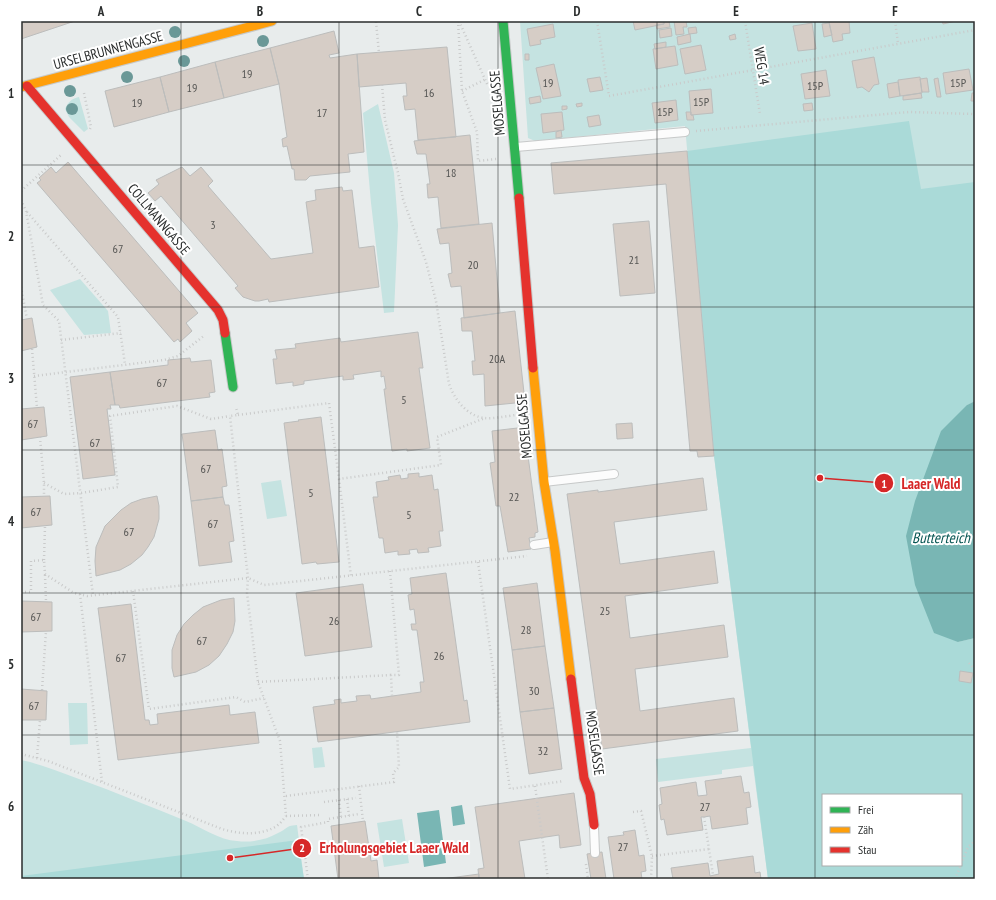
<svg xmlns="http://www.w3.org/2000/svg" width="996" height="900" font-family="'PT Sans Narrow',sans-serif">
  <rect width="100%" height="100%" fill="#e8ecec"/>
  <path fill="#c5e3e1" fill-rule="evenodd" d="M520,21H975V401L967,405L958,642L975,638V879H768L753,766L722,770V774L658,782L656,759L751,748L714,456L685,126L535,141L528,138ZM823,795H961V865H823Z
    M79,97L88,129L84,132L69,117L65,109C68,102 71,99 79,97Z
    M378,104L394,173L398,225L394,312L384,313L371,203L363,113Z
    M80,279L108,311L111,333L84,335L50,290Z
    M281,480L287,516L267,519L261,483Z
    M68,703H87L88,744L70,745Z
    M322,747L325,767L314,768L312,748Z
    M21,760C41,764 60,772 79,779C115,792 151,807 186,821C203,828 219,840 237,841C250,843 266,840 278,833C288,829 284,826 297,825L304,879H21Z
    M402,819L409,863L384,867L377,823Z"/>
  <path fill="#aadad8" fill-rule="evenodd" d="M909,121L921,189L975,182V401L967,405L958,642L975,638V879H768L714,456L687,151ZM823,795H961V865H823Z
    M298,840L304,879H21V876Z"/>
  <path fill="#79b6b4" d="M975,401V638L958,642L934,633L915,585L906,536L915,501L941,431L967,405Z
    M462,805L465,824L453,826L451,807Z
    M439,810L446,863L424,867L417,813Z"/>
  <path fill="#d6cdc6" stroke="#bcbdbc" d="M21,21H75L21,39Z
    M633,21H664V24L635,30Z
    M664,21H669L670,27L657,29L656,25L664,24Z
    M674,21H686L687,27H683L684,34L676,35Z
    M829,21H849L850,33L842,34L843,40L833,42Z
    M942,21H956L943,24Z
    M812,23L816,49L798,51L793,26Z
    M829,23L832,35L824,37L822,24Z
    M553,24L555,37L540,40L541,44L530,46L527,29Z
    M696,27L697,33L689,34L688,28Z
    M671,28L672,36L660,38L659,30Z
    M334,31L339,53L329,55L330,58L357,54L364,152L348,154L350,172L310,176L306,180H295L294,169H292L287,146L283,147L282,139L287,137L279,84L270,48Z
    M690,34L691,42L678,45L677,37Z
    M735,34L736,39L730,40L729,36Z
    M666,42V47L655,49L654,44Z
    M701,45L706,70L685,74L680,49Z
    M675,46L678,65L656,69L653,49Z
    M447,47L456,137L418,140L415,109L405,110L403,96H407L406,83L359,87L357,54Z
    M270,48L279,84L224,98L215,62Z
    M525,54H529V60H525Z
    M874,57L879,84L874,85L869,92L862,87L857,88L852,61Z
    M215,62L224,98L169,112L160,77Z
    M554,64L561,96L543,99L536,68Z
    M969,69L973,90L946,94L943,73Z
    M826,70L830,96L805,99L801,74Z
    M160,77L169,112L114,127L105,91Z
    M600,77L603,90L590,92L587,79Z
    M920,77L922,93L900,96L898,80Z
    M927,78L929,92H922L920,79Z
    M938,78L941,97H937L934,79Z
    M898,82L900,96L889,98L887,84Z
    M711,89L713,113L691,115L689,91Z
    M921,93L922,98L903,100V96Z
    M972,93H975V101H971Z
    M540,96L541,102L530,104L529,98Z
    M676,100L678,120L655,123L652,103Z
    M582,103V106L577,107L576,104Z
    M812,103L813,110L804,111L803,104Z
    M562,106H567V109L562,110Z
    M562,112L564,130L543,133L541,114Z
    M686,112H691V115H693L694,120H687Z
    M599,115L601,125L589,127L587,117Z
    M561,130L562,137L556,138V132Z
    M470,135L479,224L441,228L438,197L428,198L427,184H430L426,154H417L414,141Z
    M687,151L714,456L698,457L697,451H690L666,184L554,194L551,163Z
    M68,162L198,313L186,323L192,331L180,342L178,339L174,342L37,183L41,180L39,178L51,167L56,173Z
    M182,167L190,176L201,167L213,181L208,186L271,259L313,253L306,202L316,200L315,190L342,187L343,191L352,190L359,248L374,246L379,287L269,302L268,299L259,301H255L243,297L235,288L238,286L161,196L155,201L148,193L159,184L156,180Z
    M649,221L655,293L620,296L613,224Z
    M492,223L500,313L464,318L461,286L451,287L448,274L452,273L449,243L440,244L437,229Z
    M515,311L525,402L485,406L484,374L473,375L472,361H475L472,331H462L461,318Z
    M32,318L37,347L21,351V320Z
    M418,332L423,368H419L430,448L407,451V449L392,451L384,389H386L384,376L381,377V371L353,375L354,379L343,380V376L304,381V384L293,386V382L276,384L273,359H277L275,350L296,348L295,344L340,338L341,342Z
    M190,358L191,362L211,360L215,392L209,393L210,397L120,408L119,405H115L110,372L168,365V360Z
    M110,372L115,405H110L111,409H107L115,475L83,479L70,377Z
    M44,407L47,436L21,440V409Z
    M321,417L339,562L317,564L316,562L302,564L284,423L299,421L298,420Z
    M632,423L633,438L617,439L616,424Z
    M526,427L529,448H527L538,532L535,533V537L529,538L531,549L508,552L500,506H496L490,463L495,462L492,431Z
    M215,430L218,450L222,449L227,486L222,487L223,497L191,501L182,434Z
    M419,473V477L432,475L434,490L438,489L443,531H439L441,546L428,548L429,552L418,553L417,549L409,550L410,554L398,555V551L385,553L383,538H379L373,497H378L376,482L389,480L388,477L400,475L401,479L408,478V474Z
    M703,478L707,510L614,522L620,564L714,551L718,583L625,596L630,638L724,625L728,657L635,669L640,711L734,698L738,731L602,749L567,494L598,490V492Z
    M50,496L52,525L21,528V497Z
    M157,496L159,506V519L154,537L148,547L142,555L131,564L120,570L96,576L95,561L96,547L105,526L121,510L131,503L142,499Z
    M223,497L225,505H229L234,541L229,542L232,562L199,566L191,501Z
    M446,573L464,701L467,700L470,722L318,742L313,707L335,704L334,700L341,699V703L357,701L356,696L370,695L371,699L421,692L420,682H424L417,630H412L411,624H416L414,609L410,610L408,595L412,594L410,578Z
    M537,583L545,646L512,650L503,588Z
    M363,584L372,647L305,656L296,593Z
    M234,598L235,621L233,632L227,644L219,656L209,665L196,672L174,677L172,668V650L177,635L184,624L193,615L203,607L221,600Z
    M21,601L52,602V631L21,632Z
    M131,604L145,720H149L150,725L158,724L157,714L229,705L230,715L255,712L259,743L118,760L98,608Z
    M545,646L554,708L520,712L512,650Z
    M960,671L973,673L971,683L959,681Z
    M21,689L47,691L46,720H21Z
    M554,708L562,769L529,774L520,712Z
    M741,776L744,793L749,792L751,807L746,808L748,824L712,829L710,816L704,817H701L703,830L667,835L664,819L661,820L659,805L662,804L660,788L696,782L698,796L707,795L705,781Z
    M574,793L581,845L560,848L559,835L519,841L525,879H479L478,869L484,868L475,807Z
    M365,821L371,861L377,860L379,879H338L331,826Z
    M635,830L639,856L644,855L646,871L641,872L642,879H614L608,837L624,835L623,832Z
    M602,852L606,879H591L587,854Z
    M753,856L755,873L760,872L761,879H673L671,868L708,863L710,876L719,874L717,861Z
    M479,874V879H442Z"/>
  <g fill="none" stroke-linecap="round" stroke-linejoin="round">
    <g stroke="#c7c9c9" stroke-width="10">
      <path id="lane" d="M516,147L685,132
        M544,482L614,474
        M534,545L553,542
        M594,826L595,853"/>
    </g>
    <g stroke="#c7c9c9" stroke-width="11">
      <path id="fast" d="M503,21L519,198
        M225,333L233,387"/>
    </g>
    <g stroke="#c7c9c9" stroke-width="11">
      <path id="slow" d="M21,87L272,21
        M533,368L544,482L555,551L571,679"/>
    </g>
    <g stroke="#c7c9c9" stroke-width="11">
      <path id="jam" d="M27,86L218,310L223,320L225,333
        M519,198L533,368
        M571,679L584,778L590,794L594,825"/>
    </g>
    <path stroke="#c9caca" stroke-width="2.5" stroke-dasharray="1 3" stroke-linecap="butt" d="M458,21L462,91L477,132L478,161L496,159
      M459,21L488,86
      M597,21L609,96L975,30
      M745,21L760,114
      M895,21L898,43
      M376,22L379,53
      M382,85L385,120L398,173L403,199L426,262L436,301L449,384C455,400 466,415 484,418C493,419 507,416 516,415
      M462,91L486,79
      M84,93L91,127L90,129
      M696,131L909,112L975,114
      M21,191L61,155
      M21,200L26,211L43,305L59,321L93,595
      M27,212L118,317L125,364
      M21,287L27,319
      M61,340L121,333
      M32,349L37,408
      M34,376L164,360L178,356L205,335
      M238,415L329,403L339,479L441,465L437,437L485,418
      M40,437L44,483V496
      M339,479L351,576
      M44,483L64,494L81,493L118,487L110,416L177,406L211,419L230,416
      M44,560L45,526
      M478,562L510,789L564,781
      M390,571L399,675H391L392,696
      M45,575L46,601
      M133,591L149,709L236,697L245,702L264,698
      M21,592H31V561L44,560L45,574L74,593L87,596L248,578L264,585L527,556
      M80,594L102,782
      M969,663L975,670
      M258,682L391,675
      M42,690L46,631
      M21,754L48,761L222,829C239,834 258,836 275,827C279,825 283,820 286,816L280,741L258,682L247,593L248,578L230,416L238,415L236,407
      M37,758L40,720
      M359,786L363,821
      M535,786L548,879
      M286,796L394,782L393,773L399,767L397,732
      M347,799L349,816
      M339,800L341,817
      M324,802L356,798
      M633,812L641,811L652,856L651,879
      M286,816L320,815
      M704,817L713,875
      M652,856L709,849
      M586,864L588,879
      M961,864L968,847L975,841
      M308,879L301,827L328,822V819L359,814
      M955,879L961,865"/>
    <use href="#lane" stroke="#fcfcfc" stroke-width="8"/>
    <use href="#fast" stroke="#30b455" stroke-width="9"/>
    <use href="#slow" stroke="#ff9f0a" stroke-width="9"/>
    <use href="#jam" stroke="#e5322d" stroke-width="9"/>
  </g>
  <g fill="#6a9897">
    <circle cx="175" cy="32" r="6"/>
    <circle cx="263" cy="41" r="6"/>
    <circle cx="119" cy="46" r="6"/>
    <circle cx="184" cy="61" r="6"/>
    <circle cx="127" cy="77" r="6"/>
    <circle cx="70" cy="91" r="6"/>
    <circle cx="72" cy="109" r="6"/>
  </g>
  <path fill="none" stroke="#2a2d2d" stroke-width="1" stroke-opacity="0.55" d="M181,21V879M339,21V879M498,21V879M657,21V879M815,21V879M21,165H975M21,307H975M21,450H975M21,593H975M21,735H975"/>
  <g text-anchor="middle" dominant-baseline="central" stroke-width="4" stroke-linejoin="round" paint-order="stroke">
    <g font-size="12" fill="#555553">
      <text x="247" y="73">19</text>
      <text x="548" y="82">19</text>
      <text x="958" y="82">15P</text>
      <text x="815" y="85">15P</text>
      <text x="192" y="87">19</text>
      <text x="429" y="92">16</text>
      <text x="701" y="101">15P</text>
      <text x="137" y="102">19</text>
      <text x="665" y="111">15P</text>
      <text x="322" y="112">17</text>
      <text x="451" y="172">18</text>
      <text x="213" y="224">3</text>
      <text x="118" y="248">67</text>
      <text x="634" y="259">21</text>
      <text x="473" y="264">20</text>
      <text x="497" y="358">20A</text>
      <text x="162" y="382">67</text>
      <text x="404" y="399">5</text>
      <text x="33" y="423">67</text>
      <text x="95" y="442">67</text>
      <text x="206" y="468">67</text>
      <text x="311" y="492">5</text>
      <text x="514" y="496">22</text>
      <text x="36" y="511">67</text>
      <text x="409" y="514">5</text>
      <text x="213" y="523">67</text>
      <text x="129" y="531">67</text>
      <text x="605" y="610">25</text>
      <text x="36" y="616">67</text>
      <text x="334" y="620">26</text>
      <text x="526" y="629">28</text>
      <text x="202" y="640">67</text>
      <text x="439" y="655">26</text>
      <text x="121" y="657">67</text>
      <text x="534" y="690">30</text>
      <text x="34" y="705">67</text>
      <text x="543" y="750">32</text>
      <text x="705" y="806">27</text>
      <text x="623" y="846">27</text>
    </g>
    <g font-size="14" fill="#2a2d2d" stroke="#fff">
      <text transform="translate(108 50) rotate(-15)">URSELBRUNNENGASSE</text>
      <text transform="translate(762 66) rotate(81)">WEG 14</text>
      <text transform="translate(497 103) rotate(-95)">MOSELGASSE</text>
      <text transform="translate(159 219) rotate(50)">COLLMANNGASSE</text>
      <text transform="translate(524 426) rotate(-95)">MOSELGASSE</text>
      <text transform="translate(595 743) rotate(82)">MOSELGASSE</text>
    </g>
    <g font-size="15" font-style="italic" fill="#075653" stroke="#fff">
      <text x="941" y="537">Butterteich</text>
    </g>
  </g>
  <path fill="none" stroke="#d62828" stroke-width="1.5" d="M820 478L884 483M230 858L302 848"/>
  <g fill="#d62828" stroke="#fff" stroke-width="1.5">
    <circle cx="820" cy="478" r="4"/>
    <circle cx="230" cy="858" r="4"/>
    <circle cx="884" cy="483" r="10"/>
    <circle cx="302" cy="848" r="10"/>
  </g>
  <g font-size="12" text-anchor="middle" font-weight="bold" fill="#fff">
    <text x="884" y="488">1</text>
    <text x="302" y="852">2</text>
  </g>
  <g font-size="15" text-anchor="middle" font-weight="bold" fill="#d62828" stroke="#fff" stroke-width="4" stroke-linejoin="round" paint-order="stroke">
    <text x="931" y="489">Laaer Wald</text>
    <text x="394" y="853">Erholungsgebiet Laaer Wald</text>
  </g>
  <rect width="996" height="900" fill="none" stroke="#ffffff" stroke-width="44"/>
  <rect x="822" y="794" width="140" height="72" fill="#ffffff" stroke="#aaabab"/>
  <rect x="830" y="807" width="20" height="6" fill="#30b455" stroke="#aaabab"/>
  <text x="858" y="814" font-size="12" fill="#2a2d2d">Frei</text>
  <rect x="830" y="827" width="20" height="6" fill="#ff9f0a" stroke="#aaabab"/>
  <text x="858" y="834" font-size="12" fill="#2a2d2d">Zäh</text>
  <rect x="830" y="847" width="20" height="6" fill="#e5322d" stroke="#aaabab"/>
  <text x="858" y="854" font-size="12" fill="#2a2d2d">Stau</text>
  <rect x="22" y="22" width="952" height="856" fill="none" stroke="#2a2d2d" stroke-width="1.5"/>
  <g font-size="13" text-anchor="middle" font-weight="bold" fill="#2a2d2d">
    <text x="101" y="16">A</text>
    <text x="260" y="16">B</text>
    <text x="419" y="16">C</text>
    <text x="577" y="16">D</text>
    <text x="736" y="16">E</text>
    <text x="895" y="16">F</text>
    <text x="11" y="98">1</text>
    <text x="11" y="241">2</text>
    <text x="11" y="383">3</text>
    <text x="11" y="526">4</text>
    <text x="11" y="669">5</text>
    <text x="11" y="811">6</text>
  </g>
</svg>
